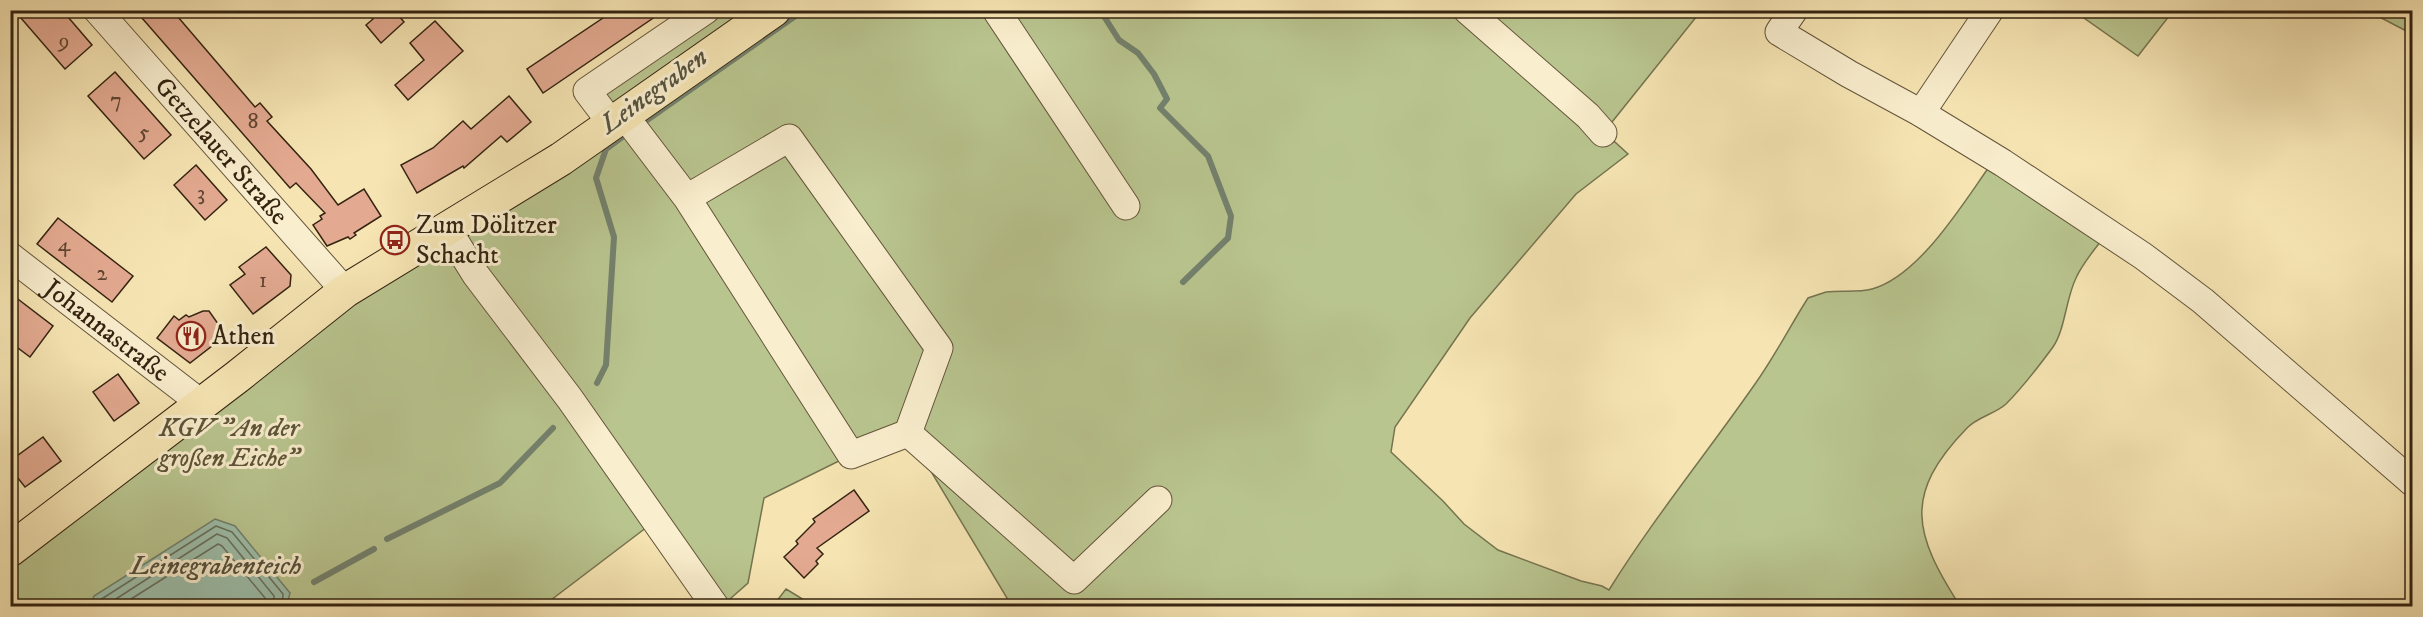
<svg xmlns="http://www.w3.org/2000/svg" width="2423" height="617" font-family="'IM FELL DW Pica',serif">
  <rect width="100%" height="100%" fill="#f6e5b3"/>
  <filter id="stains"><feTurbulence type="fractalNoise" baseFrequency=".00333" numOctaves="4"/><feColorMatrix values="0 0 0 0 .2 0 0 0 0 .09 0 0 0 0 .02 0 0 0 .5 -.17"/></filter>
  <radialGradient id="worn" r=".72"><stop offset=".6" stop-color="#630" stop-opacity="0"/><stop offset="1" stop-color="#630" stop-opacity=".3"/></radialGradient>
  <path fill="#b9c58f" stroke="#767450" stroke-width="1.5" d="M706,11H1701L1604,132L1628,154L1576,194L1470,318L1395,427L1391,452L1443,501L1464,524L1498,550L1581,581L1602,586L1609,590C1653,519 1707,453 1755,384C1775,356 1790,326 1808,298C1814,296 1820,294 1826,292C1841,290 1857,293 1872,289C1919,276 1962,205 1989,167L2107,233C2097,247 2083,262 2076,278C2066,298 2065,330 2053,347C2039,366 2022,388 2006,404C1995,414 1977,417 1967,428C1902,495 1914,534 1960,606H1008L1010,603L908,433L851,455L764,498L748,583L722,606L655,521L543,606H11V550L202,404L612,124L587,91Z
    M2074,11H2173L2138,56Z
    M2368,11H2412V34Z
    M786,589L814,606H773Z"/>
  <path fill="#9dbfab" stroke="#73816d" stroke-width="1.5" d="M215,519L235,526L290,593L287,605L90,606L94,596Z"/>
  <g fill="none" stroke-linecap="round" stroke-linejoin="round">
    <path stroke="#68715e" stroke-width="1.5" d="M97,606L100,600L216,526L232,532L283,594L282,606
      M105,606L217,534L227,538L274,596V606
      M120,606L218,544L222,546L265,598V606"/>
    <path stroke="#73816d" stroke-width="6" d="M1100,10L1119,40L1138,53L1154,74L1167,99L1160,108L1208,156L1231,216L1228,238L1183,282
      M640,125L804,10
      M597,383L606,365L614,237L596,178L606,149L629,132
      M387,539L500,483L553,428
      M314,582L374,549"/>
  </g>
  <path fill="#e3aa91" stroke="#342311" stroke-width="1.5" d="M14,10H62L92,45L65,69Z
    M135,10H172L255,107L260,103L272,117L267,121L311,169L338,205L364,189L381,216L354,233L356,235L350,239L348,237L327,246L313,225L322,219L320,216L325,213L296,183L290,188Z
    M366,10H394L404,22L381,43L366,25L373,19Z
    M615,10H665L543,93L527,69Z
    M435,21L463,51L408,100L395,85L424,60L410,43Z
    M115,72L171,135L144,159L88,96Z
    M509,96L531,122L507,142L501,136L464,168L463,166L417,193L401,165L433,148L463,121L471,129Z
    M196,165L227,200L205,220L174,185Z
    M58,218L133,276L112,302L37,244Z
    M266,247L291,275L290,286L253,314L230,285L245,274L239,267Z
    M10,293L53,326L30,357L10,342Z
    M203,311H209L226,335L190,363L157,338L174,316L179,320L186,315L189,317Z
    M118,374L139,403L114,421L93,392Z
    M43,437L61,461L25,487L10,468V461Z
    M854,490L869,511L817,548L823,554L816,561L818,564L804,578L784,557L798,544L796,541L815,522L813,519Z"/>
  <g fill="none" stroke-linecap="round" stroke-linejoin="round">
    <g stroke="#64543a" stroke-width="29">
      <g id="minor">
        <path id="s1" d="M97,10L345,291"/>
        <path d="M996,10L1126,206"/>
        <path d="M1467,10L1588,116L1603,133"/>
        <path d="M1794,10L1779,32L1849,74L1921,113L2003,163L2143,256L2203,301L2412,482"/>
        <path d="M1921,113L1990,10"/>
        <path d="M624,115L687,198L851,455L908,433L939,348L789,138L687,198"/>
        <path d="M612,124L587,91L706,10"/>
        <path d="M446,227L476,275L570,399L715,606"/>
        <path id="s2" d="M10,256L202,404"/>
        <path d="M908,433L1074,580L1158,500"/>
      </g>
    </g>
    <g stroke="#342311" stroke-width="35">
      <path id="major" d="M10,550L237,377L345,291L561,159L774,10"/>
    </g>
    <use href="#minor" stroke="#f9eece" stroke-width="27"/>
    <use href="#major" stroke="#f6e5b3" stroke-width="33"/>
  </g>
  <defs>
    <g id="bus-ring" transform="scale(1.5)"><circle r="9.5" fill="#f9eece" stroke="#8f2418" stroke-width="1.5"/><path d="M-5-6H5V4H4V6H2V4H-2V6H-4V4H-5ZM-3.5-4V0h7V-4ZM-3.5 1.2v1.5H-2V1.2ZM2 1.2v1.5H3.5V1.2Z" fill="#8f2418"/></g>
    <g id="restaurant-ring" transform="scale(1.5)"><circle r="9.5" fill="#f9eece" stroke="#8f2418" stroke-width="1.5"/><path d="M-5-6h1v4h1v-4h1v4h1v-4h1v5L-1.5 .5V6h-2V.5L-5-1ZM5-6V6H3V1.5H1.5Q1.5-4 5-6Z" fill="#8f2418"/></g>
  </defs>
  <g fill-rule="evenodd">
    <use href="#bus-ring" x="395" y="240"/>
    <use href="#restaurant-ring" x="191" y="336"/>
  </g>
  <g text-anchor="middle" dominant-baseline="central" stroke-width="6" stroke-linejoin="round" paint-order="stroke">
    <g font-size="22" fill="#604531">
      <text x="64" y="41">9</text>
      <text x="116" y="100">7</text>
      <text x="253" y="121">8</text>
      <text x="144" y="132">5</text>
      <text x="201" y="193">3</text>
      <text x="64" y="244">4</text>
      <text x="102" y="273">2</text>
      <text x="263" y="280">1</text>
    </g>
    <g font-size="26" fill="#342311" stroke="#f9eece">
      <text stroke="none"><textPath href="#s1" startOffset="188">Getzelauer Straße</textPath></text>
      <text stroke="none"><textPath href="#s2" startOffset="122">Johannastraße</textPath></text>
    </g>
    <g font-size="26" fill="#342311" stroke="#f9eece" text-anchor="start">
      <text x="416" y="225">Zum Dölitzer<tspan x="416" dy="30">Schacht</tspan></text>
      <text x="212" y="336">Athen</text>
    </g>
    <g font-size="26" font-style="italic" fill="#5c5437" stroke="#f9eece">
      <text x="229" y="428">KGV "An der<tspan x="229" dy="30">großen Eiche"</tspan></text>
    </g>
    <g font-size="27" font-style="italic" fill="#54523f" stroke="#f9eece">
      <text transform="translate(654 91) rotate(-36)">Leinegraben</text>
      <text x="216" y="566">Leinegrabenteich</text>
    </g>
  </g>
  <rect width="2423" height="617" fill="none" stroke="#f6e5b3" stroke-width="36"/>
  <rect x="12" y="12" width="2399" height="593" fill="none" stroke="#342311" stroke-width="3"/>
  <rect x="18" y="18" width="2387" height="581" fill="none" stroke="#342311" stroke-width="1.5"/>
  <rect width="100%" height="100%" filter="url(#stains)"/>
  <rect width="100%" height="100%" fill="url(#worn)"/>
</svg>
